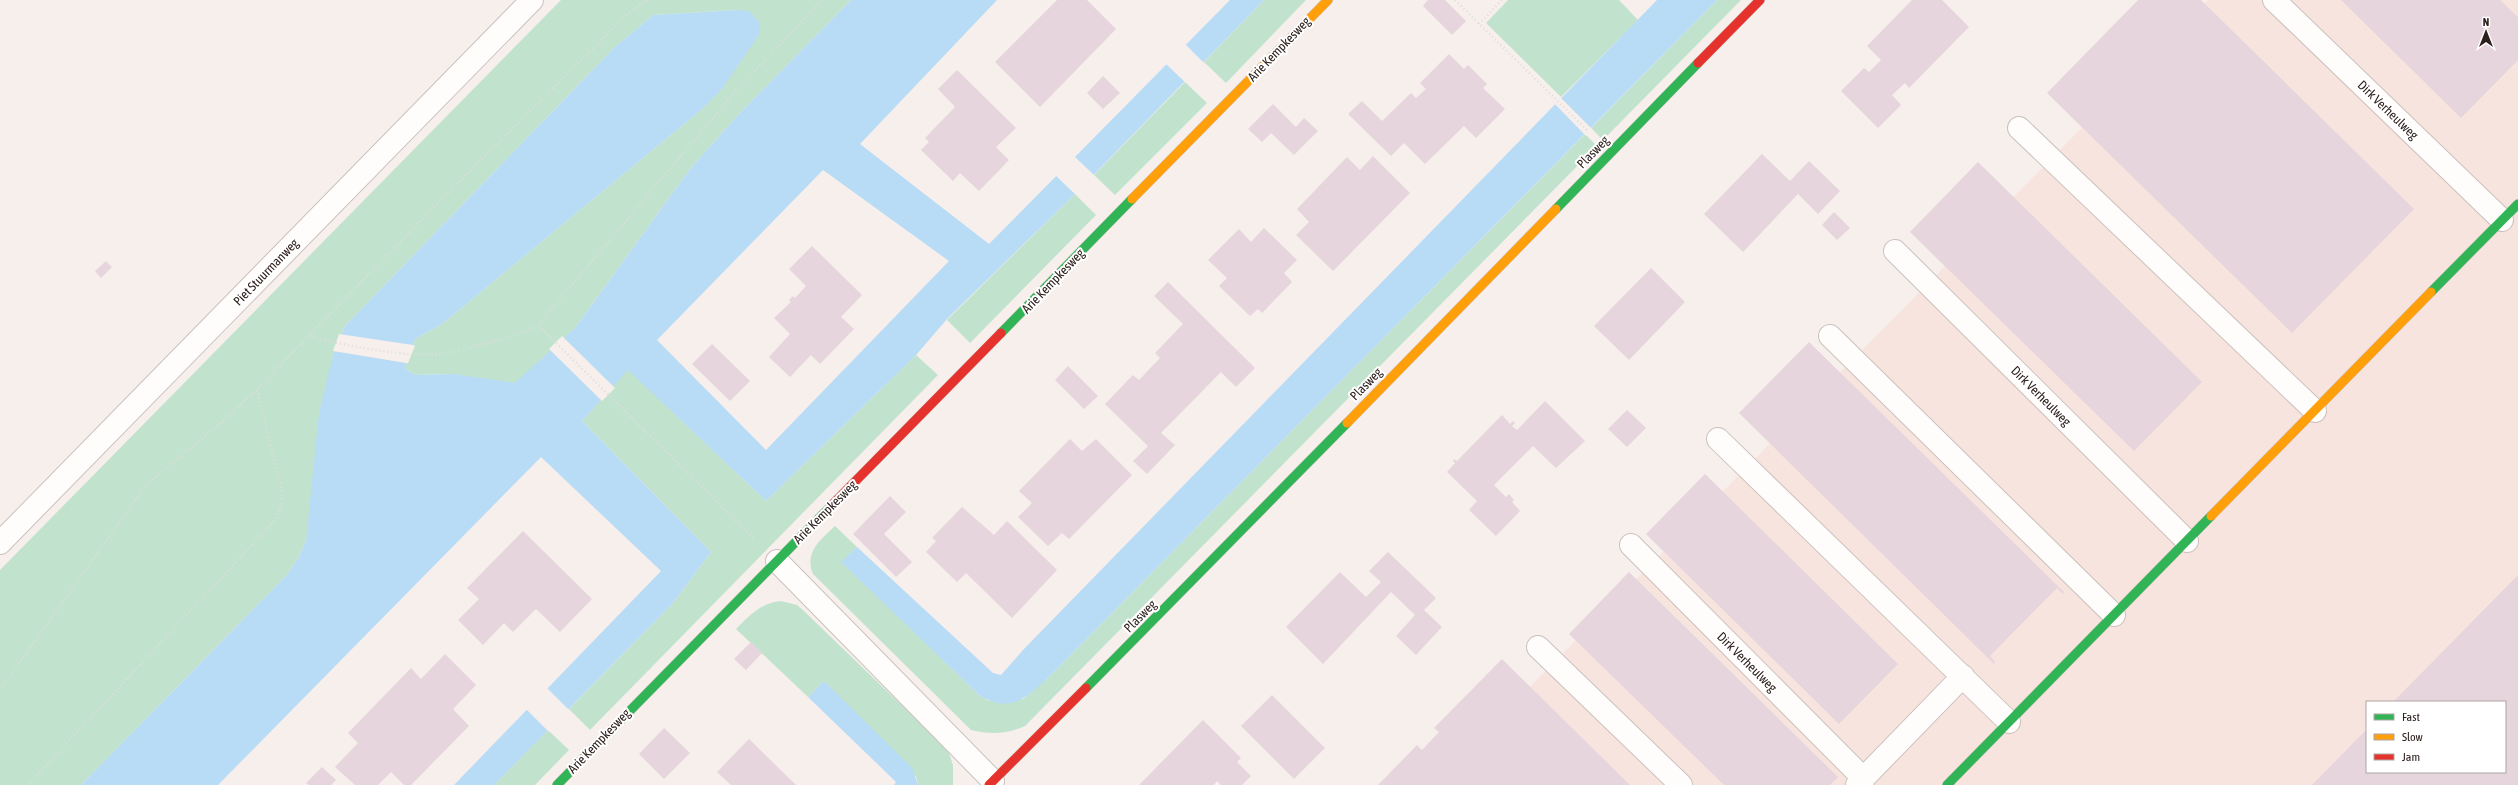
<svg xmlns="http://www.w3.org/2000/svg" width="2518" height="785" font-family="'Asap Condensed',sans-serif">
  <rect width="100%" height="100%" fill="#f7efec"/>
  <path fill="#f7e4de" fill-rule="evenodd" d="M2208,0H2518V785H1433ZM2367,702H2505V772H2367Z"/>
  <path fill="#c1e3ce" d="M561,0H851L740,113L690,169L575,328L515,384L454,374L415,375L406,369V365L415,339L442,324L701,110L738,10L653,15L614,48L345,326L333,355L306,541L299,557L286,576L81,785H0V570Z
    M1264,0H1306L1226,83L1204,62Z
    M1508,0H1619L1638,20L1561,97L1486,23Z
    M1717,0H1741L1603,140L1591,128Z
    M1185,82L1207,103L1115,195L1094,175Z
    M1585,134L1597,146L1025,726C1007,734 991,735 971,730L813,574C804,553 820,540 835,526L857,547L842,562L979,695L989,701L1023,699L1047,679Z
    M1075,194L1096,215L970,343L947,320Z
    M916,355L938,375L590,730L569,709L673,603L711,552L582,421L628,369L766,501Z
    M781,601L797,605L804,611L948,750L953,765V785H918L916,777L824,681L808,697L736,629C750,615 761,603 781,601Z
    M548,730L569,750L535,785H494Z"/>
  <path fill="#b8dbf6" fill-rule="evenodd" d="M851,0H997L860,144L989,244L1230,0H1264L1075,194L948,318L916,355L766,501L628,370L582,421L711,552L673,603L494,785H454L661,571L541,457L218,785H81L286,576L299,557L306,541L319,413L333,355L345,326L614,48L653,15L738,10L749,11L760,23V32L756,39L722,89L701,110L442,324L415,339L406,365V369L415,375L454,374L515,383L575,328L690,169L740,113ZM823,170L949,261L766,450L657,340Z
    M1657,0H1717L1047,679C1025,699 1009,714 979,695L841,562L857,547L993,673L1001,675L1023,650Z
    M824,681L912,768L918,785H894L896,782L808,697Z"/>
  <path fill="#f7efec" d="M1184,43L1205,64L1186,83L1165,63Z
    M1559,96L1593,130L1586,136L1553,102Z
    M1074,156L1095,176L1076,195L1055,175Z
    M339,334L413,345L415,346L408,363H406L333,351Z
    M562,336L615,388L602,401L549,349Z
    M547,688L570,711L549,732L526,709Z"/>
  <path fill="#e6d5dc" d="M1057,0H1087L1116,29L1040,107L995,62Z
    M1428,0H1445L1466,21L1452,35L1423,6Z
    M1912,0H1942L1969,27L1909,88L1905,83L1892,95L1901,105L1878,128L1841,91L1864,68L1869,72L1881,60L1867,46Z
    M2138,0H2201L2414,209L2292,333L2047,93Z
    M2341,0H2500L2518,17V60L2461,118Z
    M1449,54L1464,69L1468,65L1487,84L1483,88L1505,109L1476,138L1464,126L1425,164L1404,143L1391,156L1348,114L1362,101L1382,121L1411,93L1416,98L1426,89L1420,83Z
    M957,70L1016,128L996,147L1009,160L979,191L960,173L953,181L921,150L929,142L925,138L955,107L938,89Z
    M1103,76L1120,93L1103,109L1087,93Z
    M1273,104L1296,127L1304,118L1318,131L1294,155L1271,133L1262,142L1248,129Z
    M1762,154L1790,181L1809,161L1840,191L1818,214L1798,194L1743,252L1704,214Z
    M1373,156L1410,193L1333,271L1296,235L1309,222L1297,209L1347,157L1360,170Z
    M1978,162L2202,382L2134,451L1910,232Z
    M1834,212L1850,228L1837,240L1822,225Z
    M1264,228L1297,260L1284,273L1292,282L1262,313L1258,309L1250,316L1219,286L1227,278L1208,260L1239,229L1251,242Z
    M812,246L862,295L841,317L854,329L820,364L811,355L790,377L769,357L790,334L774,318L791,302L789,300L793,296L795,298L806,286L789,269Z
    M106,261L112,267L101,278L95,271Z
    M1651,268L1685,302L1629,360L1594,326Z
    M1168,282L1255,368L1236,387L1221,372L1161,433L1175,445L1147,474L1133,461L1148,446L1105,404L1133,375L1139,380L1160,358L1155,353L1183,324L1154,296Z
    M1809,342L2064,592L2063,594L2057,588L1990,656L1995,662L1994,664L1739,413Z
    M712,344L750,381L730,401L692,364Z
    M1068,366L1098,396L1084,409L1055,380Z
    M1545,401L1585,441L1556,468L1533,446L1494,485L1506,497L1509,494L1514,500L1512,502L1520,511L1496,536L1469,510L1477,501L1447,472L1455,463L1453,461L1454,459L1457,461L1502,415L1510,424L1513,421L1515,423L1512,426L1517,430Z
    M1627,410L1646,428L1627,447L1608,429Z
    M1070,439L1082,451L1096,439L1132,475L1069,539L1062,533L1048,546L1018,517L1032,503L1019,491Z
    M1705,474L1898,664L1839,724L1646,534Z
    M890,496L906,512L884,534L912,562L896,577L853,534Z
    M962,507L994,535L1007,521L1057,570L1012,618L966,573L957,582L926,552L936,541L932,538Z
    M523,531L592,599L560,632L536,609L513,632L504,623L483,645L458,620L479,599L467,588Z
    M1388,552L1436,598L1424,610L1442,627L1416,655L1396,636L1415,615L1391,592L1323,664L1286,627L1340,572L1366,597L1381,582L1369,571Z
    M1629,572L1838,777L1830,785H1724L1569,634Z
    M2518,575V785H2312L2367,729V772H2505V702H2393Z
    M751,642L762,653L746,670L734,659Z
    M445,654L476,685L453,709L469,726L411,785H404L391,772L378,785H355L335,767L358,743L348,733L411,668L421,679Z
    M1502,659L1630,785H1378L1417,745L1422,750L1439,732L1434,728Z
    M1272,695L1325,748L1294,779L1241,726Z
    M1203,720L1241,758L1237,762L1251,776L1242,785H1221L1217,781L1214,785H1139Z
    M664,728L690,753L664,779L639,754Z
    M749,739L796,785H731L717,772Z
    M322,767L336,780L331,785H309L306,783Z"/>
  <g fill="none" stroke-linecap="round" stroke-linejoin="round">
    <g stroke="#cbc1bd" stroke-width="24">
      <path id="lane" d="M2274,0L2502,220
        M2019,128L2315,411
        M1895,251L2187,541
        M1830,336L2114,615
        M1718,439L2009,722
        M1631,545L1864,779
        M1538,647L1681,785
        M1857,785L1963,676"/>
    </g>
    <g stroke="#cbc1bd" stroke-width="24">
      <path id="street" d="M0,543L532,0
        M777,561L993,781"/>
    </g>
    <g stroke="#cbc1bd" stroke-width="10">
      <path id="fast" d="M1556,209L1698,63
        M2431,292L2518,204
        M1001,333L1132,199
        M1086,688L1347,423
        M557,785L831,506
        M1947,785L2211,516"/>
    </g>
    <g stroke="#cbc1bd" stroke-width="10">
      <path id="slow" d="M1132,199L1328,0
        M1347,423L1556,209
        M2211,516L2431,292"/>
    </g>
    <g stroke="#cbc1bd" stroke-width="10">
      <path id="jam" d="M1698,63L1760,0
        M831,506L1001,333
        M989,785L1086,688"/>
    </g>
    <path stroke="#dfdcdc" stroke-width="2.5" stroke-dasharray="1 3" stroke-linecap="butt" d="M1455,0L1587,130
      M1479,24L1502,0
      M309,336C342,345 407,358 440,354C468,351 498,339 526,331L538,325
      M753,538L538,325L736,91L822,0
      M0,690L146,485L229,416L257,389L447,194L633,9L649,0
      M28,785L276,519L282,503V490L257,389"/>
    <use href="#lane" stroke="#fefdfc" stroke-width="22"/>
    <use href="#street" stroke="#fefdfc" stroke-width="22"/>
    <use href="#fast" stroke="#30b455" stroke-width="9"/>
    <use href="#slow" stroke="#ff9f0a" stroke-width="9"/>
    <use href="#jam" stroke="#e5322d" stroke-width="9"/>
  </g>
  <g text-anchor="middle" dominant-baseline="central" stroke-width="4" stroke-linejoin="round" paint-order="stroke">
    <g font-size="13" fill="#2d201c" stroke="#fff">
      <text transform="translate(1279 49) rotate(-46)">Arie Kempkesweg</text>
      <text transform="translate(2388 110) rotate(44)">Dirk Verheulweg</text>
      <text transform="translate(1593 152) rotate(-46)">Plasweg</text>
      <text transform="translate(266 272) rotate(-46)">Piet Stuurmanweg</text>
      <text transform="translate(1053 281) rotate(-46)">Arie Kempkesweg</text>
      <text transform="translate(1366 384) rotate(-46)">Plasweg</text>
      <text transform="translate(2041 396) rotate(45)">Dirk Verheulweg</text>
      <text transform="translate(825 512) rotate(-45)">Arie Kempkesweg</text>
      <text transform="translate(1140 616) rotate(-45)">Plasweg</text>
      <text transform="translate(1747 662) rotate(45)">Dirk Verheulweg</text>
      <text transform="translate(599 741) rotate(-46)">Arie Kempkesweg</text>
    </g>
  </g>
  <rect x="2366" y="701" width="140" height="72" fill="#ffffff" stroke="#aba6a4"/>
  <rect x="2374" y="714" width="20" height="6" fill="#30b455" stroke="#aba6a4"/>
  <text x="2402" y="721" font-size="12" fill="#2d201c">Fast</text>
  <rect x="2374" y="734" width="20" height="6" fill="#ff9f0a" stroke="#aba6a4"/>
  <text x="2402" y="741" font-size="12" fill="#2d201c">Slow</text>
  <rect x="2374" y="754" width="20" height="6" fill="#e5322d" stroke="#aba6a4"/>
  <text x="2402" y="761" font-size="12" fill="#2d201c">Jam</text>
  <g transform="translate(2486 32)" stroke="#ffffff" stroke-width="3" paint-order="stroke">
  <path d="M0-3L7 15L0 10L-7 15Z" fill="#2d201c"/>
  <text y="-6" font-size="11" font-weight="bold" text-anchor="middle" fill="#2d201c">N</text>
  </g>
</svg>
